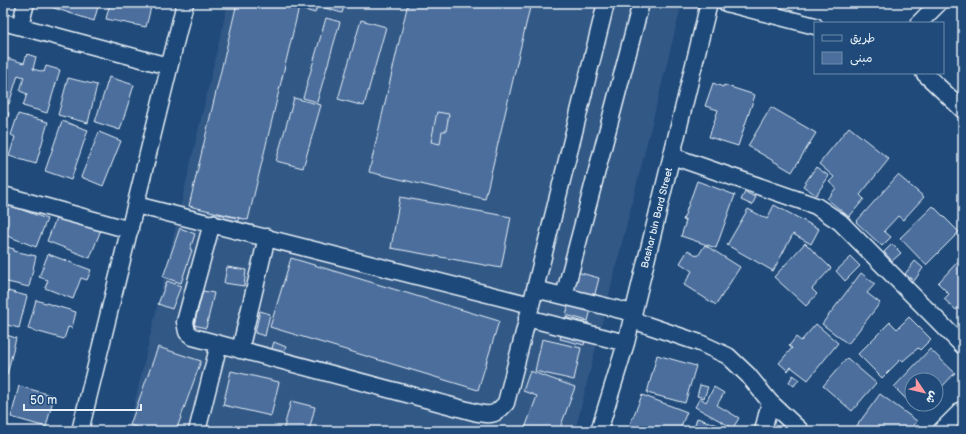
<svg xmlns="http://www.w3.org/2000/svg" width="966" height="434" font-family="'Balsamiq Sans','Playpen Sans Arabic',sans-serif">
  <rect width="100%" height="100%" fill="#1f4a7a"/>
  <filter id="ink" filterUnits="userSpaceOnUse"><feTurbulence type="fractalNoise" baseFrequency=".025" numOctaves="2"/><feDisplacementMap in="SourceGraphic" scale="8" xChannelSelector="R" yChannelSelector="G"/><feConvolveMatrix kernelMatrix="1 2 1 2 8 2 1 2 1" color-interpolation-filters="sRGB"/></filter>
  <g filter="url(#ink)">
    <path fill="#305886" d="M228,3H682L575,431H128Z"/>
    <path fill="#4b6e9d" stroke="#e8f1f8" d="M49,3H99L94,21L48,6Z
      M110,3H152L146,27L106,19Z
      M237,3H300L248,220L189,206Z
      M303,3H318L315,13L301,9Z
      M327,3H345L342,13L325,8Z
      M408,3H531L485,199L369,172Z
      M326,18L340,22L317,102L303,98Z
      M361,20L386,27L364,106L338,99Z
      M27,54L36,57L33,69L44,72L46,66L60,70L47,113L23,106L27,94L20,91L24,77L18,75L9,104L3,103V57L24,63Z
      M109,77L134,85L120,130L95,122Z
      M68,78L97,85L88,123L58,115Z
      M713,83L723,87L724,85L755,95L738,146L709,137L718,110L705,106Z
      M294,98L321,105L303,168L276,161Z
      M771,107L816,133L792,172L748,146Z
      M3,111L9,113L3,135Z
      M437,112L449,114L446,131H442L440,144L431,142Z
      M18,114L48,122L36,164L9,156L15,137L11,135Z
      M62,121L88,130L71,180L45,171Z
      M849,127L889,159L860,195L864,199L849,217L827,199L836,188L829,182L834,177L819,164Z
      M99,132L121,141L103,186L81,177Z
      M816,167L829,176L816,195L803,186Z
      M898,175L924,197L903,220L898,216L884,231L891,237L882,246L856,222Z
      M697,181L735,195L716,248L681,236L686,221L683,220Z
      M745,192L756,197L752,205L741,200Z
      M400,197L511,217L501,268L391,248Z
      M9,205L47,219L36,247L5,235L9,226L3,223V220Z
      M774,205L819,229L811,244L793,234L773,271L727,245L748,209L767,219Z
      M933,206L959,232L926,265L900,238Z
      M59,211L102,227L90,258L47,241Z
      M213,213L239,218L237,226L211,220Z
      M180,228L195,234L190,249L192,250L181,283L163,277Z
      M805,243L831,268L812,289L817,294L806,306L774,277Z
      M892,244L901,253L892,261L884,252Z
      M705,245L740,267L716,305L684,285L692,271L680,263L688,250L698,256Z
      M3,246L14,249V251L36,256L29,287L3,281Z
      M48,254L91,270L87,280L81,278L73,299L45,288L48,280L39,277Z
      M963,256V303L956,310L944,299L949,294L938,283Z
      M851,257L860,266L845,281L836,271Z
      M291,258L499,321L478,390L270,327Z
      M915,261L923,268L914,281L905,274Z
      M227,267L246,270L244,286L224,283Z
      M577,272L599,278L588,321L566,315Z
      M861,273L875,284L867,293L880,303L848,344L822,324Z
      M167,281L181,286L172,309L158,304Z
      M8,291L27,296L19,328L3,324V309Z
      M203,291L214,293L206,328L194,325Z
      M36,300L76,312L72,328L68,327L64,339L28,329Z
      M260,311L270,314L265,336L255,333Z
      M565,317L589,323L584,345L560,339Z
      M909,317L931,339L920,350L918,348L903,361L901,359L882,378L858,354L890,322L897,329Z
      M816,324L838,343L808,380L791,367L788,371L779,363L792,348L789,346L796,337L801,341Z
      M3,334L16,338L7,375L3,374Z
      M542,339L581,348L574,380L535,371Z
      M274,342L286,347L283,355L271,351Z
      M158,347L201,361L176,431H147L130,425Z
      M930,349L955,373L936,393V380H912V404H925L918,411L894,387Z
      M657,355L696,366L685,403L647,393Z
      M847,358L876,383L852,411L823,386Z
      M231,371L279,382L271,416L223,405Z
      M530,371L575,387L559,431H524L537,396L523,391Z
      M793,375L799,379L794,386L789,382Z
      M700,385L708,387L704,398L697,396Z
      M19,386L54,396L46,427L11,417Z
      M714,387L724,393L717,405L739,418L733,428L695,407L700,398L706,402Z
      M880,394L917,421L910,431H853Z
      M642,395L687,412L679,431H639L629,427Z
      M291,401L315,407L309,431H283Z
      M697,418L730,429L729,431H693Z"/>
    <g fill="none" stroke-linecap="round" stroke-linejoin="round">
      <g stroke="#e8f1f8" stroke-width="19">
        <path id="minor" d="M726,3L815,26
          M3,22L168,66
          M919,23L939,3
          M20,26L26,3
          M924,73L963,110
          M672,156L816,206L840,222L963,346
          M3,195L130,230
          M136,205L531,305L506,403C496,414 493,416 478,413L193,337L187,332L185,322L212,223
          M535,289L633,313
          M564,296L641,3
          M531,305L606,3
          M527,318L626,343
          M632,320L700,343L728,356L748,375L770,402L801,431
          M240,350L267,237
          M80,431L185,3
          M197,431L219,344
          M599,431L626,343L709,3
          M763,431L770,402
          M941,431L963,409"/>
      </g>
      <use href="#minor" stroke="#1f4a7a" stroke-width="16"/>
    </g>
  </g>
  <g text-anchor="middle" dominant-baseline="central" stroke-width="3.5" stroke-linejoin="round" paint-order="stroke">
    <g font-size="10" fill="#e8f1f8" stroke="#1f4a7a">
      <text transform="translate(657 218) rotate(-76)">Bashar bin Bard Street</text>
    </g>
  </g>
  <rect width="966" height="434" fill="none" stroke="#1f4a7a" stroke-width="16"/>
  <rect x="8" y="8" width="950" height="418" fill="none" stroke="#e8f1f8" stroke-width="1.5" filter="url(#ink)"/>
  <rect x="814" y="22" width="130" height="52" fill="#1f4a7a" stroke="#6f8dac"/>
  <rect x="822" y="35" width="20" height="6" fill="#1f4a7a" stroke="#6f8dac"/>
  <text x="850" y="42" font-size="12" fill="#e8f1f8">طريق</text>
  <rect x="822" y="52" width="20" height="12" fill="#4b6e9d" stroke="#6f8dac"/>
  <text x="850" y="62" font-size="12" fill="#e8f1f8">مبنى</text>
  <g transform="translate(924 392) rotate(125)"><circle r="19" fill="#1f4a7a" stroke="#6f8dac"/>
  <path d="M0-3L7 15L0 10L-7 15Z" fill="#ff9aa2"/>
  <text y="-6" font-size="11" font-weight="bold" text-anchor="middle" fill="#e8f1f8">ش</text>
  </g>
  <path d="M24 404v6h117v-6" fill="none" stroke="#e8f1f8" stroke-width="2"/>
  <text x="30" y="404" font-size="12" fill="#e8f1f8" stroke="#1f4a7a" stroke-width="3" paint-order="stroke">50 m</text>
</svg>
